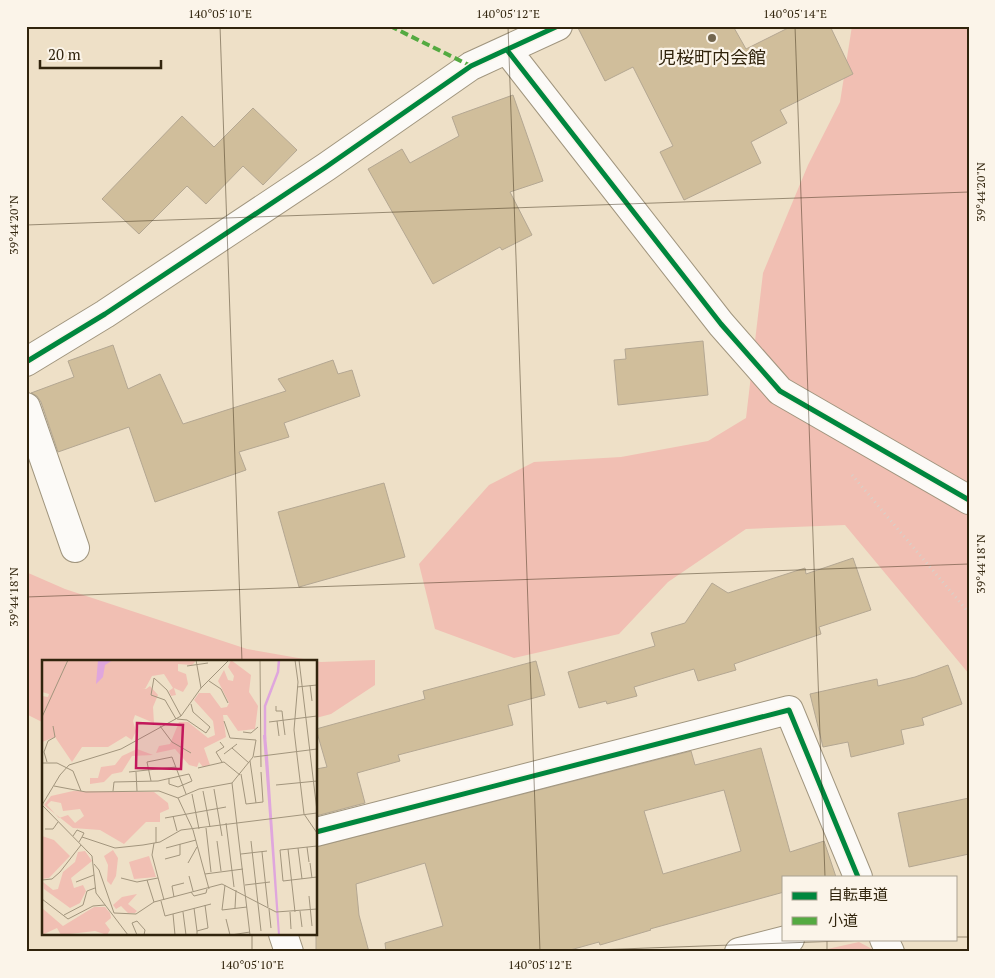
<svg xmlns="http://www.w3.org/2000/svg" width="995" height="978" font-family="'PT Serif','Noto Sans JP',serif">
  <rect width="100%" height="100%" fill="#eee0c7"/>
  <path fill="#f1bfb3" d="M852,26H969V674L845,525L746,529L668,582L619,634L514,658L435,629L419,564L489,485L534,462L621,457L708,441L746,418L763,273L808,165L840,102Z
    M26,572L65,589L247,649L321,662L375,660V685L331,714L316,718V662H44V723L26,714Z
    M859,942L872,949L873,952H814Z"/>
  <path fill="#d0be9b" stroke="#b4a792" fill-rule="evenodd" d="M577,26H733L746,49L792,26H830L853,74L780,110L787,123L751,142L761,163L684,200L660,152L673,146L633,67L605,81Z
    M513,95L543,181L510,192L532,235L502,250L500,247L433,284L368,169L402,149L410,163L459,136L452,117Z
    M253,108L297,150L263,185L243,166L206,204L187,186L139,234L102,199L182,116L214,147Z
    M703,341L708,395L618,405L614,360L626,359L625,349Z
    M113,345L128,389L160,374L183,424L286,391L278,379L333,360L338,374L352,370L360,396L284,423L289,437L239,452L246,470L155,502L129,427L58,452L41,402L37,396L31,393L74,377L68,361Z
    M384,483L405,557L299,587L278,512Z
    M853,558L871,610L819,627L821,634L734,664L736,670L698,681L694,669L634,687L637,696L607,704L606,701L579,708L568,672L655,646L651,633L685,623L712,583L728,593L805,568L806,574Z
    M536,661L545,695L508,705L513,725L398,755L400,761L357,773L365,803L316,816V769L327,767L316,729L425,699L423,691Z
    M948,665L962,704L922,718L924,725L901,730L904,744L851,757L848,742L823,747L810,694L877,679L878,686L915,677Z
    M761,748L790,852L824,841L836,877H784V892L650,929L651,930L600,945L599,942L563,952H386L385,943L443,926L425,863L356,884L359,915L369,952H316V847L691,751L695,765ZM724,790L741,851L663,874L644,811Z
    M969,798V854L909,867L898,813Z"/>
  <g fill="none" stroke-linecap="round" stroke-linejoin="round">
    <g stroke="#a0957e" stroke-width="30">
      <path id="minor" d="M507,50L721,324L780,391L969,500
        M26,362L105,314L326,167L471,66L558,26
        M26,407L75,548
        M316,832L789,710L858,877
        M283,934L289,952
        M884,939L890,952
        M739,952L790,939"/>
    </g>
    <path stroke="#d7d2ca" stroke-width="3" stroke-dasharray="1 4" stroke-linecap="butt" d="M852,475L969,613"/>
    <use href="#minor" stroke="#fcfaf7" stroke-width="28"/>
    <path stroke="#54aa41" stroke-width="4" stroke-dasharray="8 4" stroke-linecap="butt" d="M390,26L471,66"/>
    <g stroke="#fbf4e9" stroke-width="8">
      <path id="cycleway" d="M507,50L721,324L780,391L969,500
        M26,362L105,314L326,167L471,66L558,26
        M316,832L789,710L858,877"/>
    </g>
    <use href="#cycleway" stroke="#00873e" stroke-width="5"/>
  </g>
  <path fill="none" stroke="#31240d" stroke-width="1" stroke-opacity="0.45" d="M220,26L242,662M508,26L540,952M795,26L825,877M26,225L969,192M26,597L969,564M252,934V952M956,937H969M827,939V952M538,952L896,939"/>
  <circle fill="#73664e" stroke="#fbf4e9" stroke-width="2" cx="712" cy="38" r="5"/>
  <g text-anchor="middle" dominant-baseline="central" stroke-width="4.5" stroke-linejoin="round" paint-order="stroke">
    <g font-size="18" fill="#31240d" stroke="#fbf4e9">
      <text x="712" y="57">児桜町内会館</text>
    </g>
  </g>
  <g transform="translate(42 660)">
    <rect width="275" height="275" fill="#eee0c7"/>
    <path d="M0,0H153V2L150,5L136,4V11L144,14L146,24L141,32L132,28L134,35L129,36L127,31L131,28L122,14L110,16L103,29L100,28L104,29L108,26L116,35L111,47L112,63L93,55L91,61L94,71L90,80L84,76L66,87H40L30,102L13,77L0,82V36L6,37L7,34L0,32ZM189,0L209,15L207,32L216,46L213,69L196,71L185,55H181L184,77L162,88L168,105L161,107L157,102L155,107L147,105L133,89L114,93L117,86L128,84L137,62H146L166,78L173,75L171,61L152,40L157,33H168L179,48L185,47L187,43L176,21L182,10L186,20L191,21L192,16L186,7ZM95,89L111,95L90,96L80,112L70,114L62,122L48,124V118H56L59,107L73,105L80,96ZM31,131L112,132L126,143L127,149L118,153V162H104L82,184L58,170L31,168L2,145L9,136ZM9,141L19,143L21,151L38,149L42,156L33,163L26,155L17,158L5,145ZM0,168V176L12,180L28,196L7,218L0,219ZM71,190L76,198L74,216L69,225L65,221L66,205L62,196ZM43,191L50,201L29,218L32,228L41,225L44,231L38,243L28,248L2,229L1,222L11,230L16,229L21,212L33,202L36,192ZM107,196L114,217L92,219L87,202ZM95,234L86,244L95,251L93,253H86L79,246L74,249L71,245L80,237ZM52,247H63L68,253L69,258L63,263L68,270L65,275L53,271L19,275L15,268L0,275V248L21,266Z" fill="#f1bfb3" fill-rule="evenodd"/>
    <path d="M56,0H71L63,5L61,17L54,24ZM221,75H224L226,96L238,275H236Z" fill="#dfa6dd"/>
    <path fill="none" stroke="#dfa6dd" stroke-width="2.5" d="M223,79V46L236,12L237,0"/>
    <path fill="none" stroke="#a2957d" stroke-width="1" d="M154,0L159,28M218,0L219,107M253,0L256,22L252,70L262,154L275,173M257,0L275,151M145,6L166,3M167,21L179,29L186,43M268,25L270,41M255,27L275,25M234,46V51H240L241,60M0,57L26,0M134,59L123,40L109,35L112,18L125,30L139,56M135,59L145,60L164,73L168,67L151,52L149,44M241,60L243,75M235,61L237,76M227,62L275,56M118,66L130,82L149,93M201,72L209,73L216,67M178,82L182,87L174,92L180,102M190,88L207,103M182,94L195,84M212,97L275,89M208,101L214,143M5,102L2,92L6,81L13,77L11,66M0,103H15L31,111L39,131M156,108L182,102L198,115M87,112L134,107M94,112L95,131M199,114L204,144L221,142L219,112M109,121L105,102L130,97L144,134M190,123L208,275M234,125L275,121M12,126L44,132L117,131L136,138L157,129L190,123L211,97L214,80L188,78L182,61M172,129L180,176M71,131L72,122L116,121L147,114L150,121L136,127L127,124V118M161,131L168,167M150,134L157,169M136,138L151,170L167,229M0,145L18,115L27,105L79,89L139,56L159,28L187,0M0,145L50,196L54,233L86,275M131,156L135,171M123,158L184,147M184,163L192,227M164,168L169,212M3,169H11L16,162M31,176L35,170L42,173L40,177M175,181L179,211M209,181L219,271M37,182L40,177L73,188L101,185L118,182L139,170L275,153M112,183L110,195L122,240M114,183V167M275,186L238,190L241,221L275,217M265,187L267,202M124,188L154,180M256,188L260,219M246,189L253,252M220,192L226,247M199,194L225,191M123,199L138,195V184M146,203L155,187M268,203L270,218M52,204L57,210L72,253M163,214L201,209M147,216L151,231M79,218L95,222L116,218M0,220L10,219L18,212L39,185M105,220L112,242M34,222L52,215M183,225L180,250L205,247M203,225L228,222M149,232L152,236L164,233L165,229M267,236L270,266M132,237L130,226L142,223M0,239L26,259L51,246L63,245M119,241L123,256L169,244M152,248L155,271M193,248L194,230M227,249L229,268M258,251L260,267M141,252L144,275M248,252L249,269M72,253L94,254L112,242L180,224L234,252L275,249M131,254L133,275M22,255L41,245L45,231L53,228M184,259L188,275M95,275L90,263L95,261L103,270L102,275M155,275V271L166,268L163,245M189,275L208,272"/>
    <path fill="#c2185b" fill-opacity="0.15" stroke="#c2185b" stroke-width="2.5" d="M95,63L141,65L139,109L94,108Z"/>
    <rect width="275" height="275" fill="none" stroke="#31240d" stroke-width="2.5"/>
  </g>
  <rect width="995" height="978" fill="none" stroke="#fbf4e9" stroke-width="55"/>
  <rect x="782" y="876" width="175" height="65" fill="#fbf4e9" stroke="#aaa191"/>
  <rect x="792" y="892" width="25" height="8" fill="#00873e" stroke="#aaa191"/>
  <text x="828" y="900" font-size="15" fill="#31240d">自転車道</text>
  <rect x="792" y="917" width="25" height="8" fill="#54aa41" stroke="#aaa191"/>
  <text x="828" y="926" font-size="15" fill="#31240d">小道</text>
  <path d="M40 60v8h121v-8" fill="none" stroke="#31240d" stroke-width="2.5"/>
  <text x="48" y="60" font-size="15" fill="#31240d" stroke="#fbf4e9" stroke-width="4" paint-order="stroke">20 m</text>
  <rect x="28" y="28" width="940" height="922" fill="none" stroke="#31240d" stroke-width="2"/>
  <g font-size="12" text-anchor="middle" fill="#31240d">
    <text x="220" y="18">140°05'10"E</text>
    <text x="508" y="18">140°05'12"E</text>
    <text x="795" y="18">140°05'14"E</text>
    <text transform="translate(981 192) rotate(-90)" y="4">39°44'20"N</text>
    <text transform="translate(14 225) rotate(-90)" y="4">39°44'20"N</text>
    <text transform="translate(981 564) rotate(-90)" y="4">39°44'18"N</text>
    <text transform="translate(14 597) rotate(-90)" y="4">39°44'18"N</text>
    <text x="252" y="969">140°05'10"E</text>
    <text x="540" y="969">140°05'12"E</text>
  </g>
</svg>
